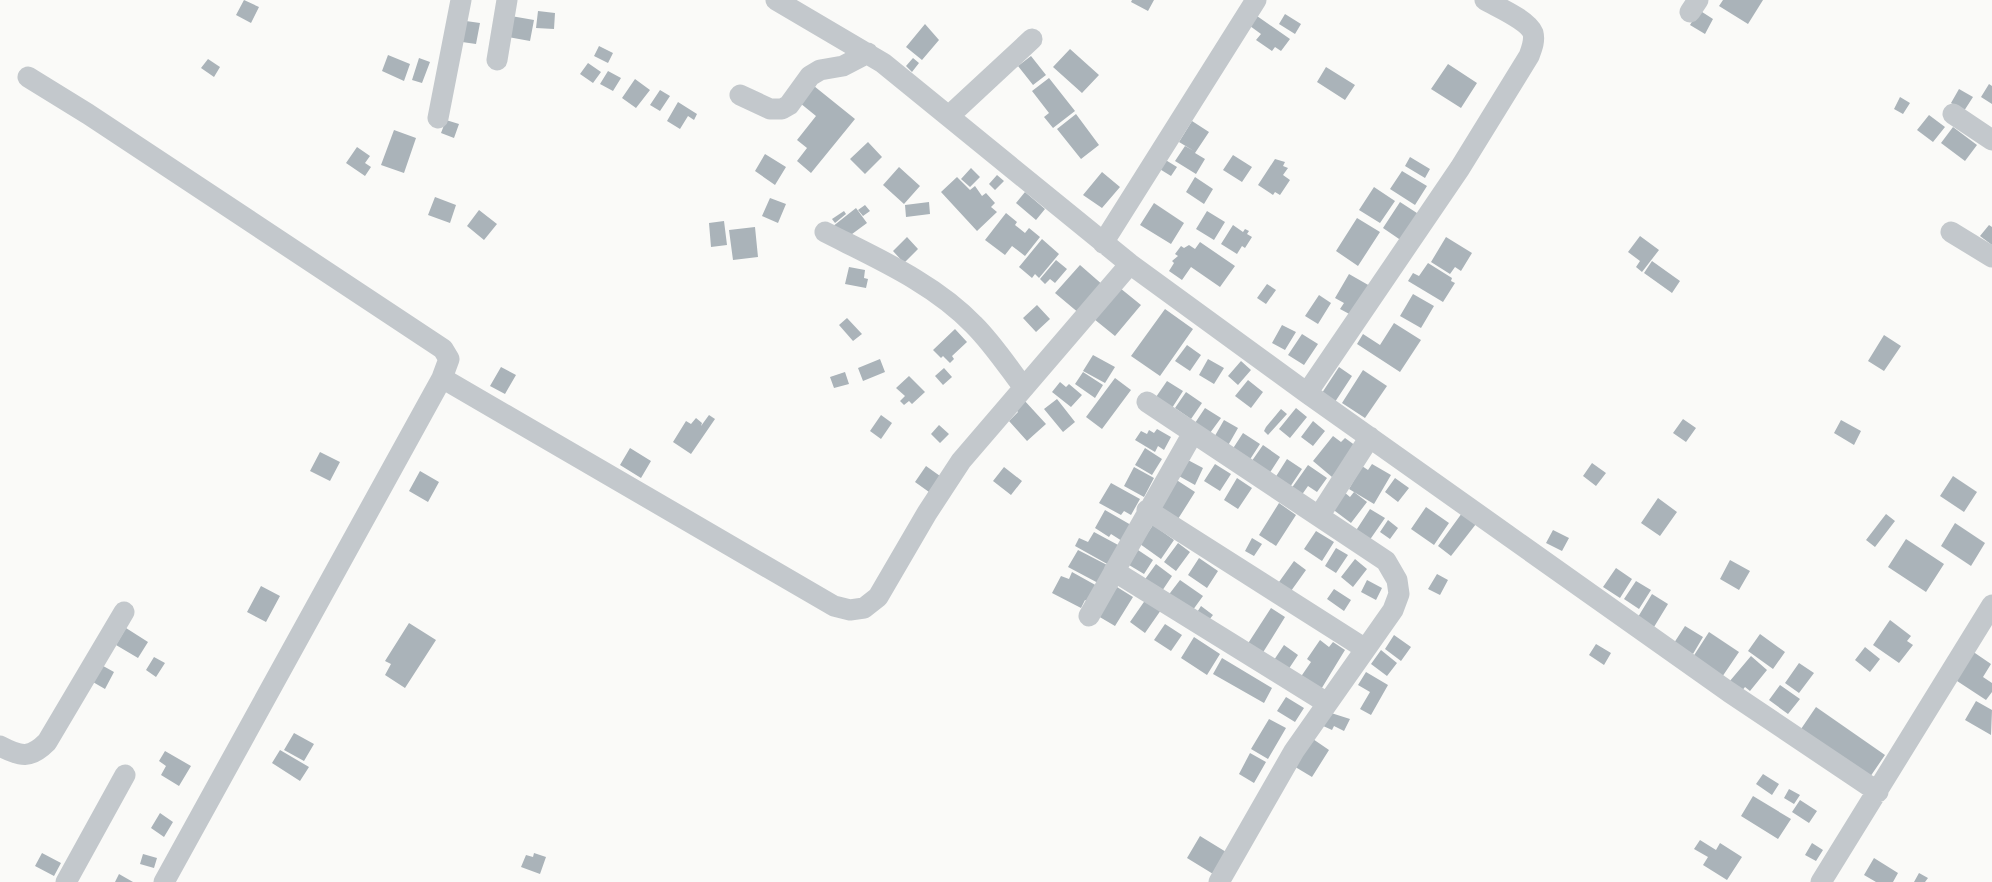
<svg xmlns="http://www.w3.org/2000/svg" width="1992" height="882" font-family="'DM Sans',sans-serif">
  <rect width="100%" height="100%" fill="#fafaf8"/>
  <path fill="#aab3b9" d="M244,0L259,7L251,23L236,15Z
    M1132,0H1154L1148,11L1131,2Z
    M1723,0H1763L1748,24L1719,6Z
    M1699,10L1713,19L1705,34L1690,25Z
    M538,11L555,13L554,29L536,28Z
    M1285,14L1301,24L1295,34L1279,24Z
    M511,16L534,20L530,41L508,37Z
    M1257,16L1290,39L1281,51L1275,47L1272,51L1256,40L1261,34L1250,26Z
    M466,21L480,23L476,44L462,42Z
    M925,24L939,40L922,60L906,47Z
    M599,46L613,53L608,63L594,56Z
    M1070,49L1099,75L1082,93L1053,67Z
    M388,55L410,64L404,81L382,71Z
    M1031,56L1046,75L1033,85L1018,66Z
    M419,58L430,62L422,83L412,80Z
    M913,58L919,63L912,72L906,66Z
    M208,59L220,67L214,77L201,68Z
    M588,63L601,72L593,83L580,74Z
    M1448,64L1477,83L1461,108L1431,89Z
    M1326,67L1355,85L1345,100L1317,82Z
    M608,71L621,78L613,91L600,84Z
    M1049,78L1075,111L1053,128L1044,117L1049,113L1032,91Z
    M635,79L650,90L636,108L622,98Z
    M1989,84L1992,86V104L1981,97Z
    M814,86L855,119L811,173L797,161L807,148L797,140L816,116L800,103Z
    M1959,89L1973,97L1964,111L1951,103Z
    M660,90L670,96L660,111L650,105Z
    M1900,97L1910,103L1903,114L1894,109Z
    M678,102L697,114L694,120L688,116L680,129L667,121Z
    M1076,114L1099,145L1081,159L1057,129Z
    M1929,115L1945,127L1933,142L1917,130Z
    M446,120L459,124L454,138L441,133Z
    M1192,121L1209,132L1195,153L1205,159L1196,174L1175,161L1185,146L1194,151L1179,142Z
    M1953,127L1977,145L1965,161L1941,143Z
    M394,130L416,138L404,173L381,165Z
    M868,142L882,157L865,174L850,159Z
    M357,147L370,156L365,163L371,167L365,176L346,163Z
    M765,154L786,167L775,185L755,171Z
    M1233,155L1252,167L1242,182L1223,170Z
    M1410,157L1430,169L1425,178L1405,166Z
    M1164,159L1177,167L1171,176L1158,168Z
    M1275,159L1285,162L1283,166L1288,168L1283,175L1290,180L1280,195L1275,192L1273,195L1258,185Z
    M899,167L920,186L904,204L883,185Z
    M971,168L980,177L970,187L961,179Z
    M1402,171L1427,186L1415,205L1390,189Z
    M1102,172L1120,187L1102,208L1083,195Z
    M997,175L1004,181L995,190L989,184Z
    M957,177L970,190L975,186L982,196L986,193L995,203L991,207L997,212L977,231L941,192Z
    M1195,177L1213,189L1204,204L1186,192Z
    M1374,187L1395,201L1380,223L1359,210Z
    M1025,192L1045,209L1036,220L1016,203Z
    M435,197L456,205L450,223L428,215Z
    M770,198L786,204L778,223L762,216Z
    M929,202L930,214L906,217L905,205Z
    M1400,202L1420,215L1402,241L1383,228Z
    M1154,203L1184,223L1171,244L1140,225Z
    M865,205L870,211L863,216L858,210Z
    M856,208L867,223L848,237L832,227Z
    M479,210L497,224L484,240L467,226Z
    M844,211L846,214L835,223L832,219Z
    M1207,211L1225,222L1214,240L1196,229Z
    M1006,213L1017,222L1015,225L1025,233L1029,228L1040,237L1025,256L1012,246L1005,255L985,240Z
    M1357,218L1380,232L1358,266L1336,251Z
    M724,221L727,245L711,247L709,223Z
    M1233,225L1243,232L1245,229L1249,231L1247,234L1252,237L1245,248L1242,246L1237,254L1221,244Z
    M1989,225L1992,227V245L1980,236Z
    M755,227L758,257L733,260L729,230Z
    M1640,236L1659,250L1642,272L1636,267L1640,261L1628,252Z
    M907,237L918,249L904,263L893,251Z
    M1446,237L1472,253L1461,271L1455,267L1450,274L1431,262Z
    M1042,239L1059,254L1039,278L1035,274L1032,278L1019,267Z
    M1200,242L1235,266L1220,287L1191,267L1182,280L1169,271L1174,263L1172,261L1178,256L1175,254L1181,246L1184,248L1189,245L1195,249Z
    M1056,260L1067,269L1055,283L1050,279L1045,284L1040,279Z
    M1652,261L1680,281L1672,293L1644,273Z
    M1428,263L1452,278L1451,281L1455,283L1443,302L1408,281L1413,273L1419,276Z
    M1080,265L1104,286L1080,314L1055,293Z
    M849,267L865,270L864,278L868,279L866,288L845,284Z
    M1349,274L1370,286L1353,316L1340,309L1344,303L1335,298Z
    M1267,284L1276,290L1266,304L1257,298Z
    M1120,288L1141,305L1115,336L1094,319Z
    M1413,294L1434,306L1421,328L1400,316Z
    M1319,295L1331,303L1318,324L1305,316Z
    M1037,305L1050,319L1036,332L1023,318Z
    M1165,309L1193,329L1160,376L1131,356Z
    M847,318L862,334L853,341L839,325Z
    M1394,323L1421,340L1400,372L1357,344L1363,334L1380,345Z
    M1282,325L1296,332L1285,350L1272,343Z
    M955,329L967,342L952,356L954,359L950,363L943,356L941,358L933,350Z
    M1302,334L1318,344L1304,365L1288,355Z
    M1884,335L1901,346L1884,371L1868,361Z
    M1187,345L1201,355L1190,371L1175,361Z
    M1093,355L1115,367L1105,383L1083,371Z
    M880,359L885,372L863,381L858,368Z
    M1208,359L1224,368L1214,384L1199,375Z
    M1241,361L1251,370L1238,385L1228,376Z
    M501,367L516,375L505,394L490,386Z
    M1339,367L1352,376L1333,405L1320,396Z
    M944,368L952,377L943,385L935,376Z
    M1363,370L1387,386L1365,418L1342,403Z
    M845,372L849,384L834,388L830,377Z
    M1083,372L1103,385L1095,398L1075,384Z
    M909,376L925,392L912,404L909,401L904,405L900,401L905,396L896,388Z
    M1115,378L1131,390L1102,429L1086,417Z
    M1248,380L1263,392L1251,408L1235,396Z
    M1167,381L1183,391L1172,408L1156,397Z
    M1060,382L1066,387L1069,384L1082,395L1071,407L1052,392Z
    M1186,392L1202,403L1191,419L1175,408Z
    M1057,399L1075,422L1063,432L1044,409Z
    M1024,400L1046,424L1027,441L1009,421L1018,412L1015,409Z
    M1205,408L1221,418L1210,433L1195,423Z
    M1296,408L1307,417L1290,438L1279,429Z
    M1281,409L1287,414L1268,435L1264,431L1266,427Z
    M709,415L715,419L691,454L673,442L686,421L691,424L696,418L702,423L701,426Z
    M881,415L892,423L881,439L870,431Z
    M1683,419L1696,428L1686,442L1673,433Z
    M1224,420L1238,428L1226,449L1212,441Z
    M1841,420L1861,431L1854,445L1834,433Z
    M1313,421L1325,431L1313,446L1301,437Z
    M939,425L949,434L940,443L931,434Z
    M1157,429L1171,437L1164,450L1158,446L1155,452L1135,440L1141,431L1147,434L1149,430L1154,433Z
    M1243,433L1260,444L1249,461L1232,450Z
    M1333,436L1341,442L1345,438L1356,446L1332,477L1313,461Z
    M1263,445L1280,457L1269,474L1249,465Z
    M630,448L651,461L641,478L620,465Z
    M1145,448L1162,459L1152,475L1135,465Z
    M320,452L340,462L330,481L310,471Z
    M1186,459L1203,468L1195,485L1177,475Z
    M1287,459L1302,469L1290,487L1275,478Z
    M1592,463L1606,473L1596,486L1583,476Z
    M1215,464L1231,474L1220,491L1204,481Z
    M1372,464L1391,475L1374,504L1349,489L1362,466L1368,470Z
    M1308,465L1327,478L1317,492L1308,486L1301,496L1291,489Z
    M926,466L940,476L929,492L915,482Z
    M1004,467L1022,481L1011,495L993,481Z
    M1134,467L1154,478L1144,497L1124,486Z
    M420,471L439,482L428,502L409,491Z
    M1953,476L1977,492L1964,512L1940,496Z
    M1237,478L1252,488L1238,509L1224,500Z
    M1395,478L1409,488L1398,502L1385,492Z
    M1175,479L1195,492L1178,519L1158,506Z
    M1111,483L1140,499L1131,515L1124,511L1121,515L1099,503Z
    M1344,492L1350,497L1354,492L1367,502L1351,523L1331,508Z
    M1658,498L1677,512L1660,536L1641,523Z
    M1279,503L1296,515L1276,546L1259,535Z
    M1426,507L1449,523L1434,545L1411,529Z
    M1370,509L1385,518L1369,541L1355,532Z
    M1105,510L1131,525L1122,541L1111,534L1109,537L1095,528Z
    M1462,513L1476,524L1451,556L1438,546Z
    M1886,514L1895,521L1875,547L1866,540Z
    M1388,520L1398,528L1390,539L1380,532Z
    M1955,523L1985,543L1971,566L1941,546Z
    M1153,525L1174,540L1161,559L1140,544Z
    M1553,530L1569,538L1562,551L1546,543Z
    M1316,531L1334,542L1322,561L1304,549Z
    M1094,532L1120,546L1109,565L1075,546L1079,538L1088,542Z
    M1252,538L1262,544L1254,556L1245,551Z
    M1906,539L1944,564L1926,592L1888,567Z
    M1178,543L1190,552L1176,571L1164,562Z
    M1336,548L1348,555L1336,573L1325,566Z
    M1078,550L1109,566L1100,584L1068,567Z
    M1138,550L1153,560L1144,574L1129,565Z
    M1199,558L1218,571L1207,588L1188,575Z
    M1355,559L1367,569L1353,587L1341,577Z
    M1730,560L1750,571L1739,590L1720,579Z
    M1294,561L1306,570L1291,591L1279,582Z
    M1156,564L1172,576L1160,594L1143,582Z
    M1616,568L1632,579L1620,598L1603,587Z
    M1072,572L1099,587L1091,603L1085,600L1081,608L1052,593L1061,576L1069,579Z
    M1437,574L1448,580L1440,595L1428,589Z
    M1180,580L1203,596L1190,614L1167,597Z
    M1367,580L1382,588L1376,600L1361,592Z
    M1636,581L1651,590L1639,609L1624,599Z
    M261,586L280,596L266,622L247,612Z
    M1117,587L1133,597L1115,626L1098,616Z
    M1334,589L1351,600L1344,611L1327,599Z
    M1652,594L1668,604L1654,627L1638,617Z
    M1146,599L1161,610L1145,633L1130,622Z
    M1201,606L1213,615L1205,625L1194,617Z
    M1271,608L1285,617L1262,654L1247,645Z
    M1890,620L1911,636L1907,641L1913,645L1899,663L1873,645Z
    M409,623L436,640L405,688L385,675L391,664L385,661Z
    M1165,624L1182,635L1171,651L1154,640Z
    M1685,626L1703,637L1693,654L1674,643Z
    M126,628L148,642L138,658L116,645Z
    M1709,632L1739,652L1720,680L1691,660Z
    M1760,634L1785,652L1773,669L1748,651Z
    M1394,635L1411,647L1401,661L1385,649Z
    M1194,637L1220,654L1207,675L1181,658Z
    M1320,640L1329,647L1333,642L1345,650L1320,691L1300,678L1311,662L1307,659Z
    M1596,644L1611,653L1604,665L1589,655Z
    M1284,645L1298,655L1286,673L1272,663Z
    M1865,647L1880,659L1870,672L1855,660Z
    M1381,650L1397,663L1387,676L1371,664Z
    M1972,651L1991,664L1983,677L1992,683V692L1986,700L1954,679Z
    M1751,656L1767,670L1750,691L1745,687L1741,692L1729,682Z
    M154,657L165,663L156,677L146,670Z
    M1222,658L1272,688L1264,703L1213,674Z
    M96,662L114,672L105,689L86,678Z
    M1799,663L1814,673L1799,693L1785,683Z
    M1366,672L1388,685L1371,715L1360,709L1370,692L1358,685Z
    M1780,685L1800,699L1788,714L1769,700Z
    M1286,697L1304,708L1295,722L1277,711Z
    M1976,701L1992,710L1991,735L1965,720Z
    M1816,707L1885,755L1870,777L1801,729Z
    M1328,712L1350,719L1344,731L1334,726L1332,730L1321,725Z
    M1269,719L1286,728L1268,759L1251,749Z
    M294,733L314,744L304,761L284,750Z
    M1310,737L1329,750L1312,777L1292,765Z
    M280,750L309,767L300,781L272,763Z
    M165,751L191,766L179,786L161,775L166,766L159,761Z
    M1250,753L1266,762L1254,783L1239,774Z
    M1763,774L1779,784L1772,795L1756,784Z
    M1789,789L1800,795L1794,804L1784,798Z
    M1753,796L1791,819L1778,839L1741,816Z
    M1800,800L1817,811L1809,823L1792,812Z
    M160,813L173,822L164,837L151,828Z
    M1200,836L1231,855L1218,877L1187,858Z
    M1700,840L1716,850L1720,843L1742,857L1727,880L1703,865L1708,857L1694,849Z
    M1812,843L1823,850L1816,861L1805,855Z
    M42,853L61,863L54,876L35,866Z
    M534,853L546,857L540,874L521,867L526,855L533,857Z
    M143,854L157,858L154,868L140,864Z
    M1874,858L1898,873L1893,882H1876L1864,875Z
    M1919,873L1928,878L1925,882H1914Z
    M119,874L133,882H115Z"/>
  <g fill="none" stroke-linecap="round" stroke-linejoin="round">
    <path stroke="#c3c8cc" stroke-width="21" d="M776,0L883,63L1130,264L1307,393L1599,600L1729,692L1878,792
      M1690,12L1698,0
      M497,60L507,0
      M28,77L88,114L443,349L449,359L442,378L164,882
      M740,95L770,109H782L789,105L810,76L820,70L843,66L868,53
      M1953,114L1992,140
      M949,116L1032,39
      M438,118L461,0
      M825,232C876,258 934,283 974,325C993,344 1008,367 1024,388
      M1951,232L1992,257
      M1103,243L1256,0
      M442,378L834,606L850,610L864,608L878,597L927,513L961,461L1130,264
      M1307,393L1460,168L1529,56C1532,48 1535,41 1533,33C1528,20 1497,7 1485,0
      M1147,402L1386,561L1397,580L1399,594L1393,610L1294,751L1219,882
      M1147,510L1364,648
      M1319,516L1370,437
      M1114,571L1327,703
      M1089,616L1193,433
      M0,746C21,757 30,759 47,742L124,612
      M66,882L125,775
      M1821,882L1992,605"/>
  </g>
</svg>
